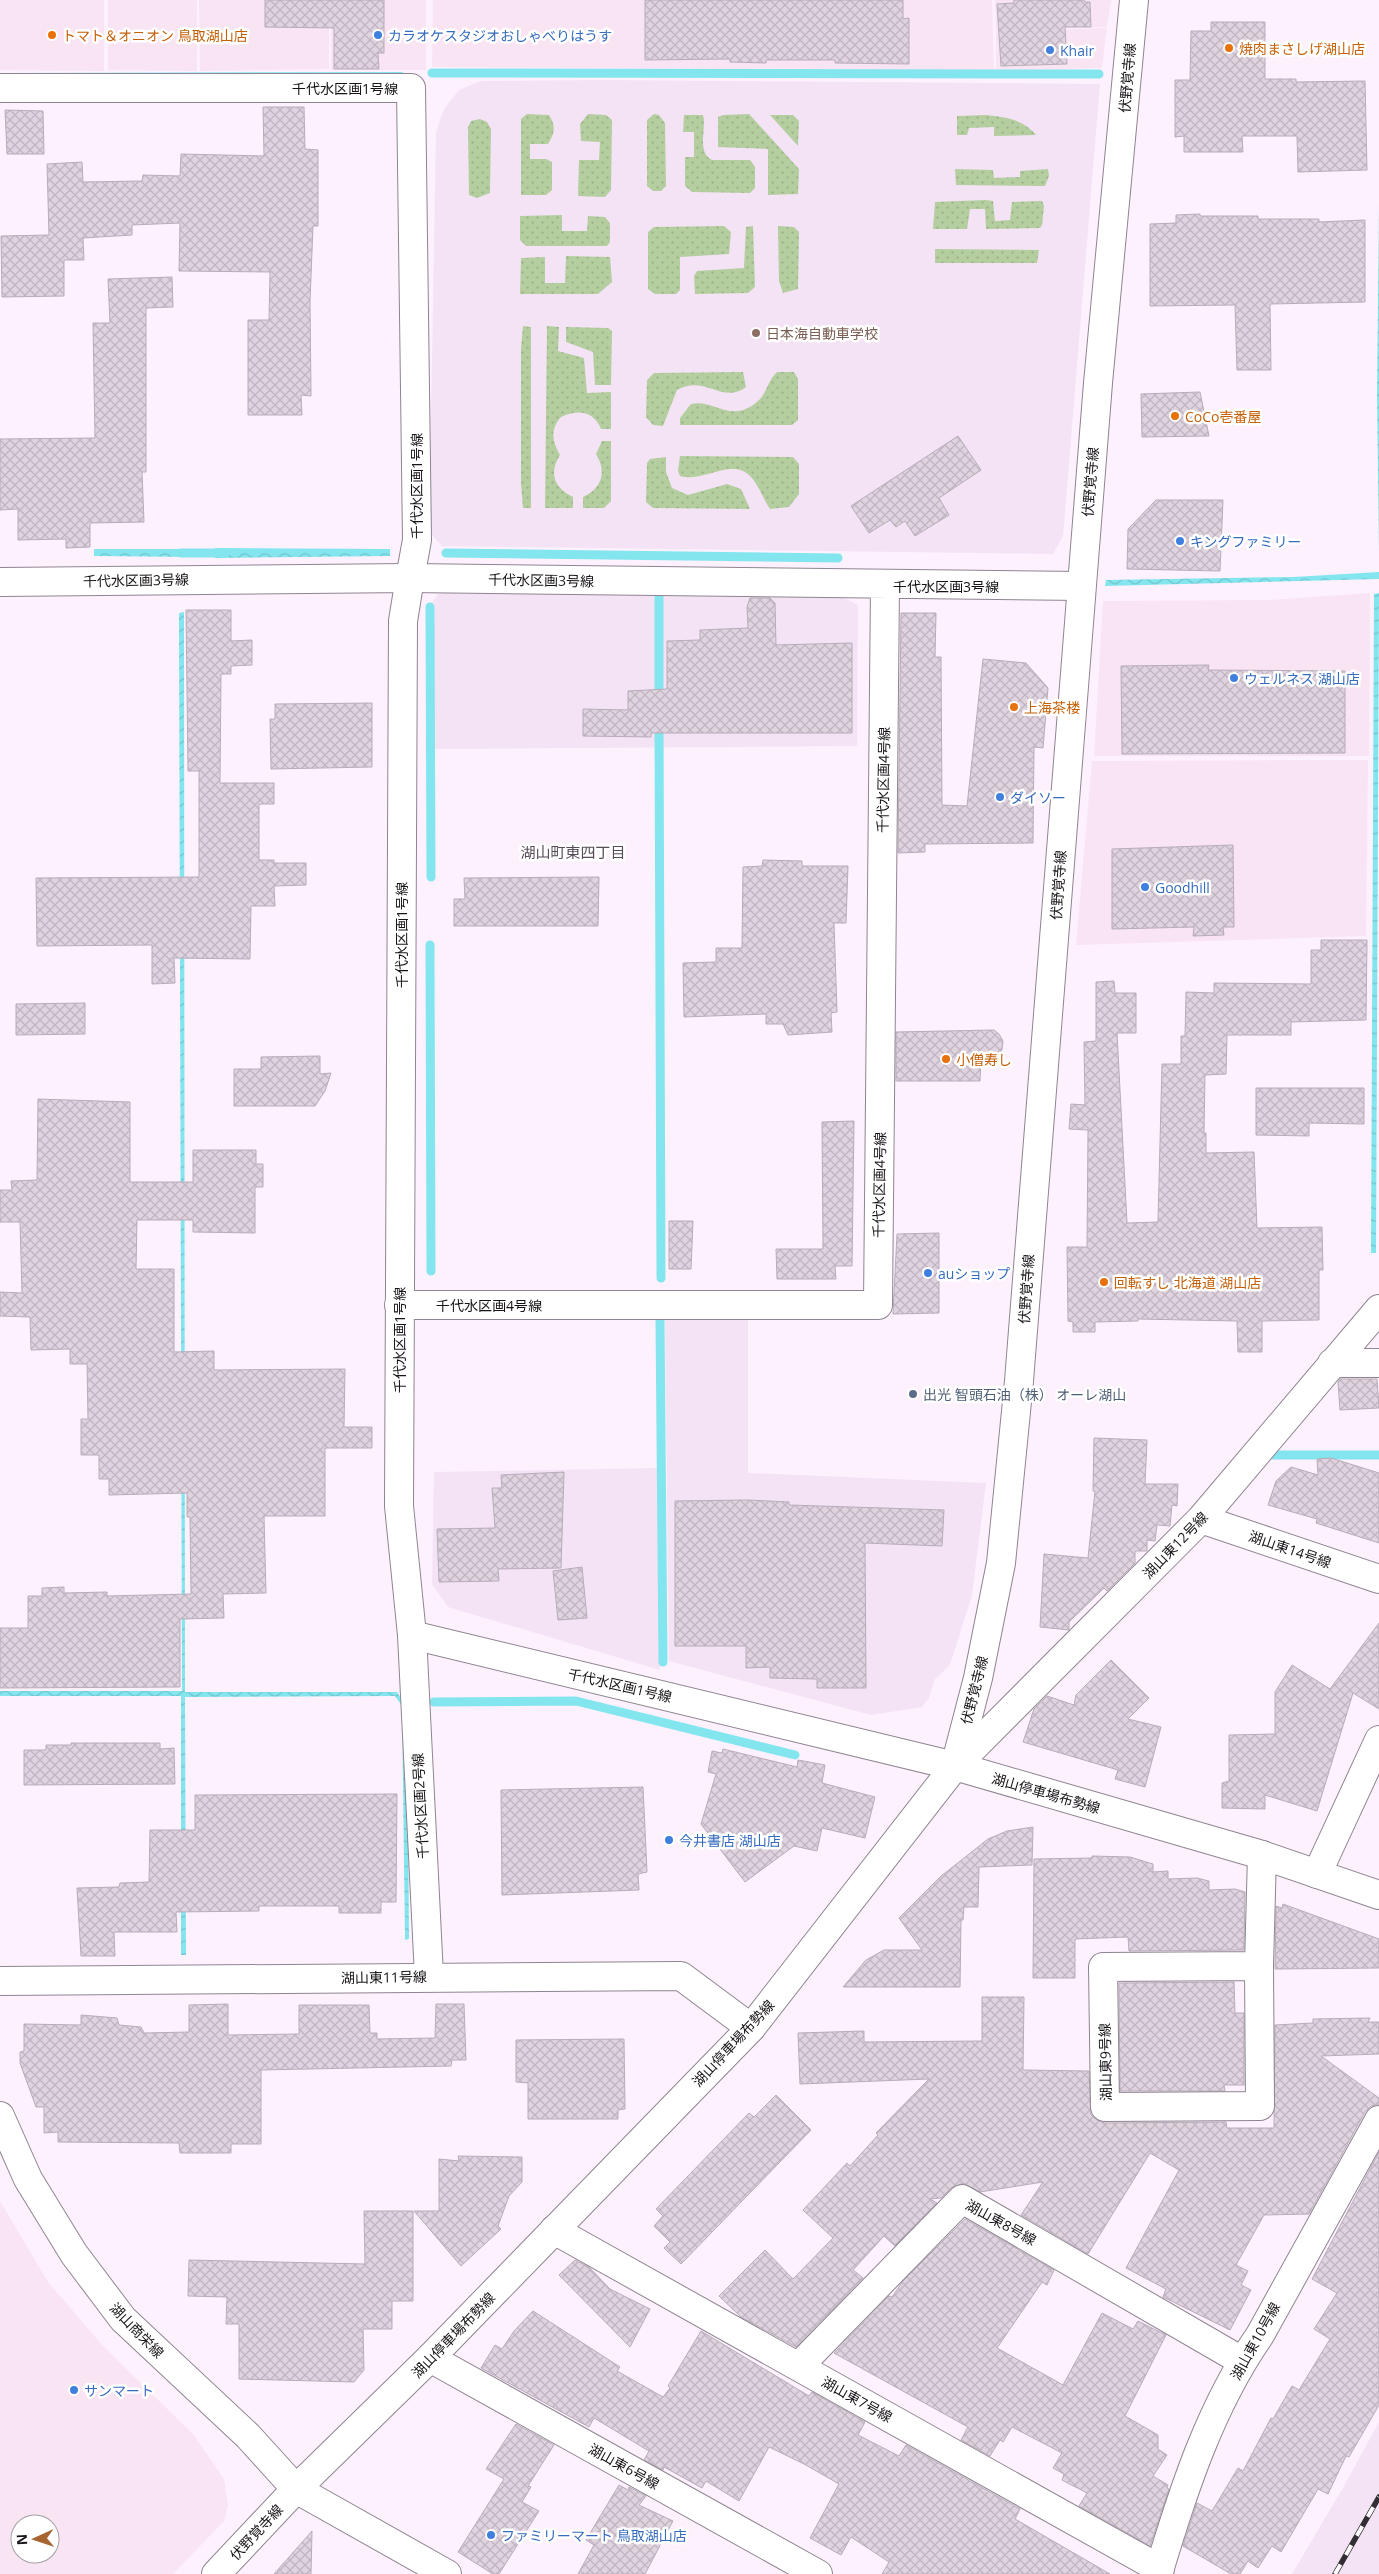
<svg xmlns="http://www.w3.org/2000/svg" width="1379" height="2574" font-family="'Open Sans','Noto Sans JP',sans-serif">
  <defs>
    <pattern id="grass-dots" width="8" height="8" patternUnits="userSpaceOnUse" patternTransform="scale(1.25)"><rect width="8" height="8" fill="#b4cea0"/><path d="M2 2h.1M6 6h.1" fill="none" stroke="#9ab089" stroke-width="1.8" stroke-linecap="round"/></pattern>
    <pattern id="water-waves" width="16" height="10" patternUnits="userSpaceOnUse" patternTransform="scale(1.25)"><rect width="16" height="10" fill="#83e6ef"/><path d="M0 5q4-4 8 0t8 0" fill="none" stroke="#70c4cc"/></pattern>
    <pattern id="building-cross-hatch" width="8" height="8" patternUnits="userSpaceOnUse" patternTransform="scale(1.25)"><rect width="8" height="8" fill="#dfd3e0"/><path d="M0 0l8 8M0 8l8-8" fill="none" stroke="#bfb4bf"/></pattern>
  </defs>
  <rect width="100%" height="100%" fill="#fdf1fe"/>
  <path fill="#f9e4f3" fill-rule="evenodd" d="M0,0H104V71L0,70Z
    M108,0H197V71L108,70Z
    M199,0H329V69L200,71Z
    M331,0H426V70H331Z
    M433,0H992L994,71L432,67Z
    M995,0H1111L1107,27L996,30Z
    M1107,28L1102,68L996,71V31Z
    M1370,593L1369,756H1094L1103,601L1270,600Z
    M1368,760L1366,936L1076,945L1092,761Z
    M0,2201L48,2282L103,2346L193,2434L224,2479L228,2505L224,2521L173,2574H0ZM20,2524H50V2554H20Z"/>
  <path fill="#f4e3f5" d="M605,80L1100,84L1063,536L1053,554L442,546L429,532L436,133L440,120L444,109L459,90L481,81Z
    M439,593L843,597L858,605L857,746L426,749L427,605H430Z
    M665,1319H748V1473L986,1483L972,1595L950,1665L935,1679L929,1698L922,1707L871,1715L669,1661Z
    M659,1468L660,1670L448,1607L432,1584L434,1472Z
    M1379,2422V2574H1292L1344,2486Z"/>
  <path fill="url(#grass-dots)" d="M527,114L549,115C556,126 555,133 548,144H530V159H546L552,162V190L546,195H521V119Z
    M588,114L606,115L612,120L611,190L605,197L578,196L579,160H599L600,142L581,141L580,124Z
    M654,114L659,115L665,123L666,186L661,191H653L647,186V120Z
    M749,114L799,169L798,194L768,195V149L718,147V117L723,115Z
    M684,115H703C707,129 696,152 712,160H750L755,167V188L750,193L692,192L685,186V157H694V132H683Z
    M770,115H793L799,121L798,146Z
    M986,115C1005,117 1023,119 1036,135L994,136V127L969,128L967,135H957V116Z
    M480,119L487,122L491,129L490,193L477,198L469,195L468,127L471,121Z
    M955,169L993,170L994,178L1020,177V171L1048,169L1049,176L1045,186L956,185Z
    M985,200L993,201L995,221L1010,220L1012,202L1042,201L1044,206L1042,225L1040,228L986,229L985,209H970L967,229H933L935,202Z
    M562,215V231H587L588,216L605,217L610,223V242L607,246H526L520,240V216Z
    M724,226L731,232L729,254L680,257V290L676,294H655L648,289V232L654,227Z
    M753,226L755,287L748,293L695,294L694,276L697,271L744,268L746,227Z
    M778,226L794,227L799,232L798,289L783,293L779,281Z
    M935,249L1039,250L1037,263H935Z
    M566,256L610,257L612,282L598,294H520L521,258L545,257V283H565Z
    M523,326L531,327V508H523L521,484V349Z
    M547,326L559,327L558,351L584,358L587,393L611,392V429H601C594,411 578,409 561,417C550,429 552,442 560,455C548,474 555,488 573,497V508H545Z
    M566,327L608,328L612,331L611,385H595L593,352L566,342Z
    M743,372L746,387C722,405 706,374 677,390L663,426L653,425L646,417L647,380L654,373Z
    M777,372H794L798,379V420L792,425H680V418L691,404C715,399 731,425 758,401C767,393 767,382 777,372Z
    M602,441H611V501L604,508H583V497C602,489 607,471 596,454Z
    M680,456L793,457L799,464V494L789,507L770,509C763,499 759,485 750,476C732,457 702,483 680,476L678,471Z
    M666,457V472L672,488L688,495L727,484L741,489L750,509L653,508L646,502L647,463L650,459Z"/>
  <path fill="url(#water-waves)" d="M403,72V76L3,77V73Z
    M1379,205V554L1377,394Z
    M215,548L390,549V556L215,558Z
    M94,549H190L191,557L94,556Z
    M1379,572V579L1105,586L1106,580L1293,577Z
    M1379,593L1376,1253H1371L1374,594Z
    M184,612L185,1692H397L407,1708L409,1939L405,1940L402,1706L395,1696L185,1697L186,1955H181V1696H0V1691H182L179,613Z"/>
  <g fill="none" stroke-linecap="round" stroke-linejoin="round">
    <path stroke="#83e6ef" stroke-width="9" d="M432,73L1099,74
      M181,553H225
      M446,553L838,558
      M659,596V701
      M430,607L431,877
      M659,722L661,1278
      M430,945L431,1271
      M660,1320L663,1662
      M1270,1455H1379
      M434,1702L576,1701L795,1755"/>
  </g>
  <path fill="url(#building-cross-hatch)" stroke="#b7acb9" d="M265,0H384V53H378L379,69H334V28L265,27Z
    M645,0H903V19L909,18V64L835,63V60H766V63L730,62V59L645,60Z
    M1014,0H1084L1085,2H1090L1091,27H1065L1067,64L1001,66L997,4L1014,3Z
    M1211,22H1265V79H1296V82L1365,81L1367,170L1298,172L1297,136H1242L1243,152H1184V136L1175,137V80H1190L1191,31H1211Z
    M263,107H304L305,149L318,150V226H313L310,302L311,396L301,395L302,415H248V320H269L270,272L179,271L180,223L132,225V235L83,238L84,260H64V296L2,297L1,236L49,235L47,164L82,162L83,182L142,181L143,175L180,176L181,154L264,156Z
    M5,110L43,111L44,154H7Z
    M1200,214V216H1258V219H1319V222L1365,220V302L1270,304L1271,370H1237L1235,305L1150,306V224L1176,223V215Z
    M172,277L173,307L146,308V472H142L144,522L90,523V547L66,548V539L18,540V509L0,510V439L95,438L93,323H110L108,279Z
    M1200,392L1209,436L1142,437L1141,394Z
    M958,436L981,470L939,498L949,515L915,536L905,521L896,527L890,520L869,533L851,506Z
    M1156,500H1223L1220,571L1127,569L1128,529Z
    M750,598H770L775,603L776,645L852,643V733H651V737L583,736V709L628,710V691L667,689V641L700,640V630L748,628L747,607Z
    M186,610H231V641L252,640V665L231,666V674H221L220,783H274V804H259V860H274V863H306V885L274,886L275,906H251L250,959L174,958L175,983L152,984V945L37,946L36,878L199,877V771H188Z
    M901,613H936L935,657H941L942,805L967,806L983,659L1026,663L1048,688L1043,748L1034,747L1033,843L925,844V852L898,853Z
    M1209,665L1208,670L1345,671V753L1122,754L1121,666Z
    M372,703V767L271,769L270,719H275V704Z
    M1233,845L1234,927H1223L1224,935L1193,936L1194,927L1112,929V849Z
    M763,860L802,861V866H848L846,923H834L837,1012L831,1013L832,1032L788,1035L783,1024H766V1014L684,1017L683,963L716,962V948H742L743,867L762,866Z
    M599,877L598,926H454V899H465L464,878Z
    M1321,940H1367L1366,1020L1291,1022V1035H1227L1226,1074L1205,1075L1204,1133H1206V1153L1254,1152L1257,1228L1322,1227L1323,1270H1319V1320L1262,1321V1352H1238L1237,1321L1138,1319V1321L1095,1322V1332H1073V1322L1068,1321L1067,1247H1087L1088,1130L1069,1129L1071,1104L1085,1105L1084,1042L1096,1041V982L1114,981L1115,993H1136V1033H1117L1127,1223L1158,1222L1162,1064H1181V1036H1185L1186,992L1214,993V983L1311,984V950H1321Z
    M85,1003V1034L16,1035V1004Z
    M994,1030L999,1034L1003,1041L1002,1049L1000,1057L981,1058L980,1081H896V1032Z
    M320,1056V1074L331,1073L325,1091L315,1106H234V1069H261V1057Z
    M1256,1088H1364V1124L1309,1123V1136L1256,1135Z
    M38,1099L130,1102V1182H193V1150H256V1164H263V1187H255V1233L193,1232V1220H137L136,1269H174V1352L214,1351V1370L345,1369L344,1427H372V1448H325V1516H264L266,1593L223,1594L224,1618L180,1619V1687L0,1688V1628H28V1596H42V1588L64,1587V1593L107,1592V1596L191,1594L190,1517H187V1493L109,1495V1479H99V1455H81V1419H88L87,1364H70V1349L31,1350L30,1317L0,1316V1292L22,1293L20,1222H0V1190H12L11,1181L37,1180Z
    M854,1121L852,1266H835L836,1279H777L776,1249H823L822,1122Z
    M669,1221H693L691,1269H669Z
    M939,1233V1313L893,1314L897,1234Z
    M1340,1379H1377L1379,1408L1340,1410L1338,1382Z
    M1094,1438L1147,1440L1145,1484H1178L1177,1506L1172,1505L1170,1526L1157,1525L1155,1541L1147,1540V1551H1135V1563L1107,1591L1104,1588L1069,1622V1630L1040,1627L1044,1554L1088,1558L1095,1491H1093Z
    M1331,1458L1379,1473V1543L1316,1523L1317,1519L1268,1505L1276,1481L1291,1467L1318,1475L1317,1459Z
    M564,1472L561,1568L498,1569L499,1581L439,1582L437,1529L495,1528L492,1488H502L501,1475Z
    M747,1500L789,1502V1505L944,1510L942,1546L865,1543L866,1688H817V1679L770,1678V1667L746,1668V1646H675V1501Z
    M582,1567L587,1618L558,1620L553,1571Z
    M1379,1623V1709L1353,1693L1317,1811L1265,1795V1809L1222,1808V1783L1229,1781V1735L1275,1734V1692L1292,1665L1330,1689Z
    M1111,1660L1149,1698L1128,1719L1161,1727L1145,1787L1115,1779L1118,1770L1023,1742L1034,1709L1047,1696L1074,1705L1076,1695Z
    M71,1743H160V1749L174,1748L175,1784L24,1785V1750H46V1745H71Z
    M723,1749L797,1767L798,1760L825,1765L822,1783L875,1797L865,1838L822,1828L817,1851L794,1846L745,1882L701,1824L716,1774L708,1772L712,1751L722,1753Z
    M643,1787L647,1872L638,1874L639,1890L502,1895L501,1790Z
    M397,1794L396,1902H381V1913H339V1906H259V1911L176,1912L177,1932H114L115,1956H81L77,1888L119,1887L120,1883L149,1882L150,1830H195V1795Z
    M1033,1827L1032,1865L979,1867L978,1907H964L963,1920H961L960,1987H843L866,1960L884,1950H922L899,1918L940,1877L988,1839L1007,1831Z
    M1092,1856L1130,1857L1153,1864V1872L1168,1871V1879L1197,1878L1209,1881V1890L1235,1889L1245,1892L1244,1950L1129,1951L1128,1937L1075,1939V1978H1033L1034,1859L1092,1858Z
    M1283,1904L1379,1939V1968L1275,1969L1276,1906L1282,1908Z
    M1234,1982L1235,2013H1244V2085H1224L1225,2091H1120L1119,1983Z
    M982,1997H1024L1023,2070L1089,2071L1091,2115L1097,2120L1105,2123L1226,2122L1227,2128H1274L1275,2025L1313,2023V2019L1370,2018L1368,2022H1379V2054L1321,2056L1379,2098V2104L1371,2106L1365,2112L1309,2214L1264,2215L1236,2265L1248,2271L1241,2285L1251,2290L1230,2330L1163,2297L1166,2289L1126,2268L1179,2170L1150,2153L1088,2254L1021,2215L1043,2182L980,2192L963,2183L951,2188L941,2198L930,2199L937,2203L895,2246L884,2236L853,2270L863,2278L796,2347L741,2317L719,2296L765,2250L793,2279L833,2238L803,2210L847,2163L850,2166L878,2135L876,2133L929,2079L800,2084L798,2033L864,2031V2042L982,2041Z
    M228,2004V2035L299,2034V2005H369L370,2033H377V2039L435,2038L436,2004H464L466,2060H452L451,2066L261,2070V2144H231V2153H180L179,2143L58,2142V2132L44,2133V2107H36L20,2063V2052L24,2051V2024L81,2025V2015L117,2018L119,2025L141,2027L144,2033L189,2032V2005Z
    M624,2039L625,2109L618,2110V2119H528V2083L516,2082V2040Z
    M776,2095L811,2130L681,2264L664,2248L670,2242L654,2226L663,2216L656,2209L749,2113L754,2117Z
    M1379,2152V2405L1349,2457L1346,2456L1328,2494L1318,2489L1281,2552L1272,2546L1258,2568L1248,2561L1240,2574H1231L1183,2546L1197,2503L1212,2511L1238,2468L1243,2471L1271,2418L1273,2419L1292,2386L1299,2390L1330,2339L1314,2329L1337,2293L1312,2279Z
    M458,2156L522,2157V2182L509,2196L498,2226L501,2229L461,2266L414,2211H439V2159L459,2161Z
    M364,2211H413V2301H392V2329H363L364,2370L354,2382L239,2379V2324H226L227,2297L188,2296L189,2260L365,2264Z
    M965,2219L1054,2270L1047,2285L1042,2282L997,2348L1063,2385L1102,2313L1133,2329L1138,2321L1166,2335L1125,2416L1158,2435V2449L1167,2455L1153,2476L1168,2485L1167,2488L1169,2489L1150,2546L1079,2506L1087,2493L1062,2480L1064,2474L1053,2468L1062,2453L1012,2427L1003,2442L1000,2440L990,2456L961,2440L968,2427L834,2353L889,2296L892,2297L903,2281Z
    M575,2260L589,2267L610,2289L650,2309L630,2347L559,2275Z
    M533,2311L620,2367L617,2371L663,2397L670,2388L668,2386L701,2331L809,2396L812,2392L865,2422L858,2435L899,2456L906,2445L1020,2509L1015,2519L1110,2574H882L889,2562L851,2537L841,2555L810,2538L839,2484L804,2464L769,2447L739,2501L706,2481L702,2488L664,2467L663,2470L644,2460L649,2451L594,2418L589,2427L481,2368L495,2345L502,2349L514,2331Z
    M516,2424L554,2445L528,2486L531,2487L522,2502L539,2511L499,2574H493L458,2552L504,2479L486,2469Z
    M619,2485L628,2490L629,2487L646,2496L639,2505L673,2521L645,2574H578L594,2545L586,2540Z
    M312,2531L311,2574H274Z"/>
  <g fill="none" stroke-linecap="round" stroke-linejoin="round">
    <g stroke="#8f8491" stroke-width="30">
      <path id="minor" d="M0,88H411L417,540L410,578L1081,586
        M399,1305H878L885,585
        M1332,1363H1379
        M1201,1519L1379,1579
        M412,1635L429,1976
        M955,1766L1201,1519L1379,1309
        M1317,1874L1379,1740
        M1259,1966L1103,1967L1105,2107L1260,2106L1259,1966L1262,1855
        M554,2230L1160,2569
        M430,2358L818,2574
        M799,2366L962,2199L1242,2361
        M1158,2574C1183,2491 1210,2407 1260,2335L1379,2120"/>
    </g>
    <g stroke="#8f8491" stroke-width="30">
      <path id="tertiary" d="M0,582L410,578L403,621L399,1506L412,1635L955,1766
        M0,1981L681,1976L751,2028
        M0,2116L28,2179L74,2254L123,2319L248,2436L296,2489"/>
    </g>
    <g stroke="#8f8491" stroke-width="30">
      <path id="secondary" d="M955,1766L1262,1855L1379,1895
        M296,2489L447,2574
        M216,2574L296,2489L430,2358L751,2028L955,1766L978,1678L1001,1563L1019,1381L1098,383L1134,0"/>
    </g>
    <use href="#minor" stroke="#fff" stroke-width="28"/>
    <use href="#tertiary" stroke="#fff" stroke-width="28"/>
    <use href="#secondary" stroke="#fff" stroke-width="28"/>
    <g stroke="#332e33" stroke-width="5.5">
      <path id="rail" d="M1335,2574L1379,2497"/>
    </g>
    <use href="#rail" stroke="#fff" stroke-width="4" stroke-dasharray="11" stroke-linecap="butt"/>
  </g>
  <g fill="#e8710a" stroke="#fff" stroke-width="2">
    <circle cx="52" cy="35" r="5"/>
    <circle cx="1229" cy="48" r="5"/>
    <circle cx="1175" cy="416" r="5"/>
    <circle cx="1014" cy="707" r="5"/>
    <circle cx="946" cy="1059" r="5"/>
    <circle cx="1104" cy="1282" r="5"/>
  </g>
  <g fill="#3f7fe0" stroke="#fff" stroke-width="2">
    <circle cx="378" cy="35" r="5"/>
    <circle cx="1050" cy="50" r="5"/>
    <circle cx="1180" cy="541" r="5"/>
    <circle cx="1234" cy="678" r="5"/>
    <circle cx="1000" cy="797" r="5"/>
    <circle cx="1145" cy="887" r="5"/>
    <circle cx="928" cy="1273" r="5"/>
    <circle cx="669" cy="1840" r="5"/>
    <circle cx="74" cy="2390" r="5"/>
    <circle cx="491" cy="2535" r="5"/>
  </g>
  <circle fill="#8d6e63" stroke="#fff" stroke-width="2" cx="756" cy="333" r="5"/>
  <circle fill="#5c6f8a" stroke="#fff" stroke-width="2" cx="913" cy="1394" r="5"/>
  <g text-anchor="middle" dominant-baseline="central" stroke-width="5" stroke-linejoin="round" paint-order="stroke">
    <g font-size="14" fill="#c56008" stroke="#fff" text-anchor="start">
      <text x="62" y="35">トマト＆オニオン 鳥取湖山店</text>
      <text x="1239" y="48">焼肉まさしげ湖山店</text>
      <text x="1185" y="416">CoCo壱番屋</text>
      <text x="1024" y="707">上海茶楼</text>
      <text x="956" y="1059">小僧寿し</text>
      <text x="1114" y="1282">回転すし 北海道 湖山店</text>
    </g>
    <g font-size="14" fill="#366cbe" stroke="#fff" text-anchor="start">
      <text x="388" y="35">カラオケスタジオおしゃべりはうす</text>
      <text x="1060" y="50">Khair</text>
      <text x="1190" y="541">キングファミリー</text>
      <text x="1244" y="678">ウェルネス 湖山店</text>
      <text x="1010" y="797">ダイソー</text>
      <text x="1155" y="887">Goodhill</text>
      <text x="938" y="1273">auショップ</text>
      <text x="679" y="1840">今井書店 湖山店</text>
      <text x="84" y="2390">サンマート</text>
      <text x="501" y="2535">ファミリーマート 鳥取湖山店</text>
    </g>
    <g font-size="14" fill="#171317" stroke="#fff">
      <text transform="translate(1127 78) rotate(-85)">伏野覚寺線</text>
      <text x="345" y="88">千代水区画1号線</text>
      <text transform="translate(1090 482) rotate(-85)">伏野覚寺線</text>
      <text transform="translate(416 486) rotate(-90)">千代水区画1号線</text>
      <text transform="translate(136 580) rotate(-1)">千代水区画3号線</text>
      <text transform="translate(541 580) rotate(1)">千代水区画3号線</text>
      <text x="946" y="586">千代水区画3号線</text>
      <text transform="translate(883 780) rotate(-89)">千代水区画4号線</text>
      <text transform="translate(1058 885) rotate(-86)">伏野覚寺線</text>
      <text transform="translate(401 935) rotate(-90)">千代水区画1号線</text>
      <text transform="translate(879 1185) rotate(-89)">千代水区画4号線</text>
      <text transform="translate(1026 1289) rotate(-86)">伏野覚寺線</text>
      <text x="489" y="1305">千代水区画4号線</text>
      <text transform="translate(399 1340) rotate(-90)">千代水区画1号線</text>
      <text transform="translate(1175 1545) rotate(-46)">湖山東12号線</text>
      <text transform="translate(1290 1549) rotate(19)">湖山東14号線</text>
      <text transform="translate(620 1685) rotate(13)">千代水区画1号線</text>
      <text transform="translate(974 1690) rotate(-76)">伏野覚寺線</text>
      <text transform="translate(1046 1793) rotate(16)">湖山停車場布勢線</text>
      <text transform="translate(420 1806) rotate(-93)">千代水区画2号線</text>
      <text transform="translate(384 1977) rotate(-1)">湖山東11号線</text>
      <text transform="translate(733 2043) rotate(-47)">湖山停車場布勢線</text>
      <text transform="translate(1105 2062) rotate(-91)">湖山東9号線</text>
      <text transform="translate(1001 2222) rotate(29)">湖山東8号線</text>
      <text transform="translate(137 2330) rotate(46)">湖山商栄線</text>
      <text transform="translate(453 2335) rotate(-46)">湖山停車場布勢線</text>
      <text transform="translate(1255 2341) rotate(-61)">湖山東10号線</text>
      <text transform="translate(857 2399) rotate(29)">湖山東7号線</text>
      <text transform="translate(624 2466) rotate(29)">湖山東6号線</text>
      <text transform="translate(256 2532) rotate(-47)">伏野覚寺線</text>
    </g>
    <g font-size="14" fill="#785e54" stroke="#fff" text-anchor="start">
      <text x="766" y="333">日本海自動車学校</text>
    </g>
    <g font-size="14" fill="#4e5e75" stroke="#fff" text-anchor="start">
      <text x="923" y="1394">出光 智頭石油（株） オーレ湖山</text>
    </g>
    <g font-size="15" fill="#574d58" stroke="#fff">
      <text x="573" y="852">湖山町東四丁目</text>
    </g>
  </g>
  <g transform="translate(35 2539) rotate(267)"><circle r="24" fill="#ffffff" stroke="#a2a1a2"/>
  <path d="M0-4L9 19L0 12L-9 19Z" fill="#a66430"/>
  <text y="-8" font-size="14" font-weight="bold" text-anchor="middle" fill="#171317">N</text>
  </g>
</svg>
